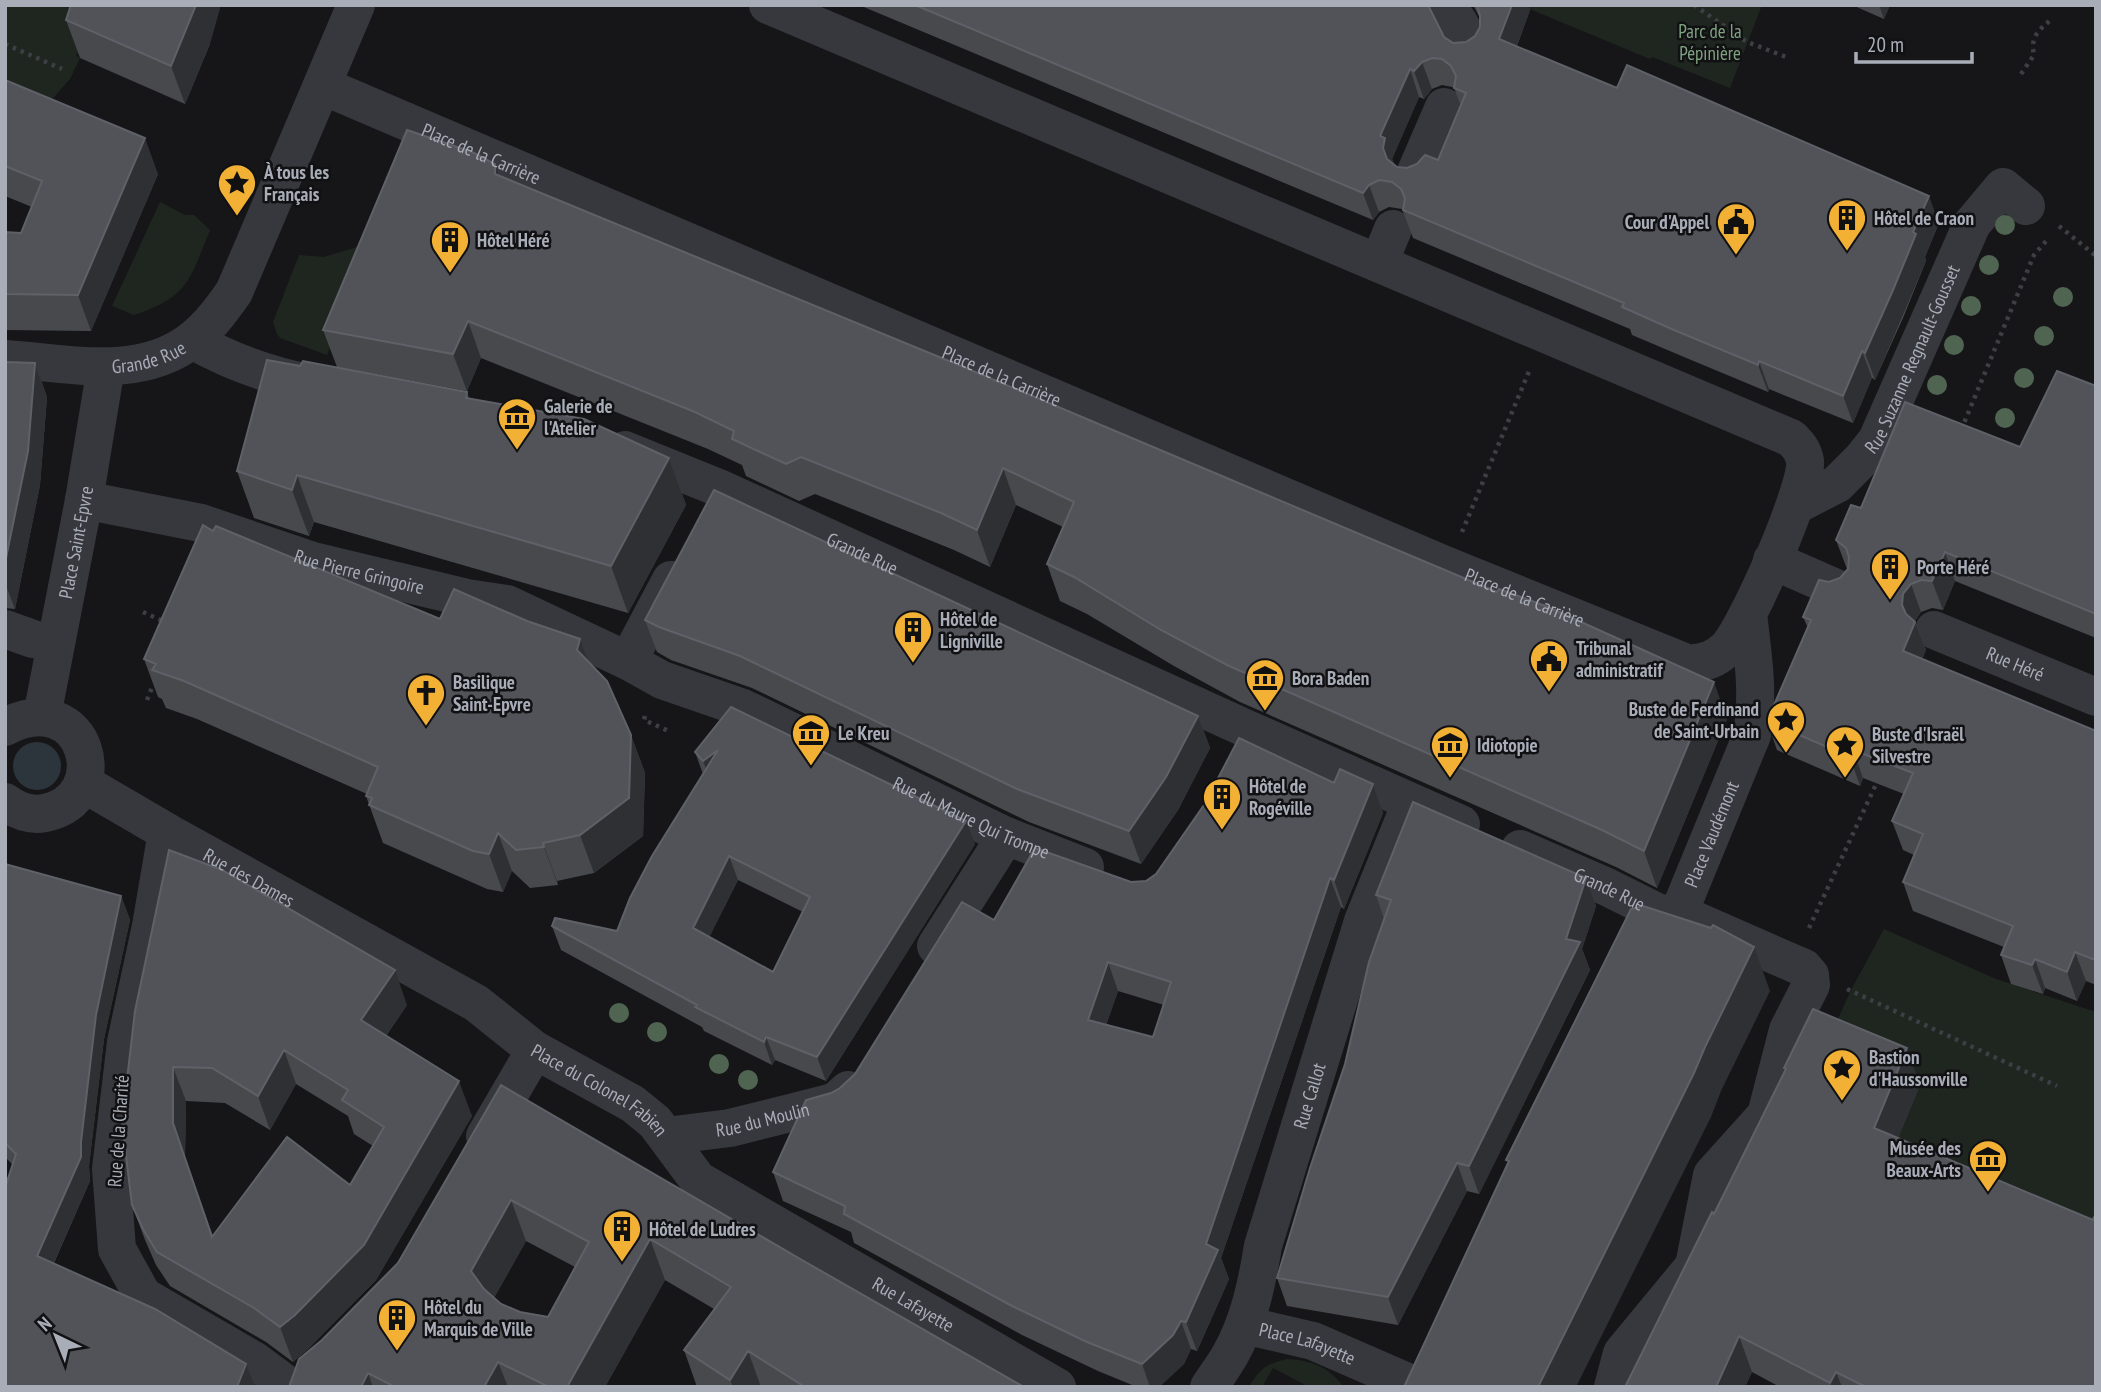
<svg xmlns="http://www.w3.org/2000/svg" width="2101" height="1392" font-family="'PT Sans Narrow',sans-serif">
  <rect width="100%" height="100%" fill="#161618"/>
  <path fill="#1e261f" d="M5,5H100L76,56L80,58L70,79L32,122L5,111Z
    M1520,5H1762L1730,88L1652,57L1650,59Z
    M160,202L185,215H194L210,230C190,279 189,297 134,315L112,306Z
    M370,243L327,355L280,338L277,334L273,322L299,255L324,257Z
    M1884,929L1996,979L2096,1012V1252L1887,1165L1826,1045L1851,990Z
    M1287,1359C1311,1360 1329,1367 1343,1386L1309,1387L1273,1368L1262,1387H1249C1260,1368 1266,1364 1287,1359Z"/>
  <path fill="#2c353c" d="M13 766a24 24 0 1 1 48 0a24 24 0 1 1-48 0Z"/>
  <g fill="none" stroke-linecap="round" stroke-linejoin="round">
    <path stroke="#3d3f44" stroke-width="4.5" stroke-dasharray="3.5 5" stroke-linecap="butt" d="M1694,5L1747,42L1789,58
      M5,44L62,69
      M2021,74L2034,55C2030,36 2039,30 2053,18
      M2059,226L2096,256
      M1957,425L1964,423L2034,255L2047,240
      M1462,532L1530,369
      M143,612L165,622
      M147,700L153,685
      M645,716L644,720L671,732
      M1809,928L1878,780
      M1847,989L2057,1086"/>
    <g stroke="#37383d" stroke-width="38">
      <path d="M1437,5C1459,14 1463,29 1469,49"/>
      <path id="s1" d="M323,86L1445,565L1687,663C1702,664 1715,660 1726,649C1746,630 1808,487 1805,461C1803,450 1798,445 1791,438L768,5"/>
      <path d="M1415,174L1444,107"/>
      <path d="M1379,263L1393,229"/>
      <path d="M192,340C231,362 269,376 313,384"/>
      <path id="s2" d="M5,359C67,363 139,381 192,340C209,327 222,309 234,292L356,5"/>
      <path id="s3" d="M625,450L719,488L1245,728L1461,824"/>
      <path id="s4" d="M84,500L201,523L313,561L467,598L507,604L628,661L662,680L743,708L1006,836L1085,867"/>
      <path id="s5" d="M1796,505L1837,484L1861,460L1877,440L1972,224L2003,187L2026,206"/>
      <path d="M1772,560L1838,589"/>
      <path d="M5,629L33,639"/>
      <path id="s6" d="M1934,630L2096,697"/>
      <path d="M628,661L671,580"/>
      <path id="s7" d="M42,716L84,500L106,367"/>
      <path d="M5,727C87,684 117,799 45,813C30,816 17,811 5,802"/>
      <path id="s8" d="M83,783L167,832L476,1003L535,1050L633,1104L655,1122L698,1180L1057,1387"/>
      <path d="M167,832L151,926L126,1042L111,1169L117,1249L143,1296L255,1361L290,1387"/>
      <path id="s9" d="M1520,849L1607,887L1661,914L1685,912"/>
      <path d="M936,946L1006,836"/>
      <path d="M485,1136L535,1050"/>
      <path id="s10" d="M666,1136L730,1128L826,1104L836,1101L848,1090"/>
      <path id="s11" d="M1244,1325L1313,1341L1407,1382"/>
      <path id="s12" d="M1209,1387C1216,1376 1224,1366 1230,1355C1249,1322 1257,1283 1263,1246L1363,921L1411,803"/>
      <path id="s13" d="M1613,1387L1622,1353L1694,1266L1712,1175L1766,1115L1788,1030L1811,985L1810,975L1804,968L1692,919L1685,912L1683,903L1752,735C1759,693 1753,656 1748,614"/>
    </g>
  </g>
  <g fill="#506452">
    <circle cx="2005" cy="225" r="10"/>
    <circle cx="1989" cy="265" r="10"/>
    <circle cx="2063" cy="297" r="10"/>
    <circle cx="1971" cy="306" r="10"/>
    <circle cx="2044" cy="336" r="10"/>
    <circle cx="1954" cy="345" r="10"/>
    <circle cx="2024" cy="378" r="10"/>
    <circle cx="1937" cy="385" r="10"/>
    <circle cx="2005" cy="418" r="10"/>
    <circle cx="619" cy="1013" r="10"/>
    <circle cx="657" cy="1032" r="10"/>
    <circle cx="719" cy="1064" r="10"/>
    <circle cx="748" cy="1080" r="10"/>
  </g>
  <path fill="#47494d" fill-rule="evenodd" d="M859,5H1428L1444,37L1453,43L1466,42L1475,36L1480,27V18L1473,5H1528L1530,10L1517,46L1939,223L1925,257L1926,261L1903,318L1875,380L1872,378L1853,423L1769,389L1768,392L1684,357L1632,335L1630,329L1413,238L1402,209L1389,207L1379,212L1373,220ZM1442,85L1452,87L1454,88L1461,106L1438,160L1407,168L1397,167L1395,165L1392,159L1419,97L1424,99L1432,89Z
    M1852,5H1890L1884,19Z
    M66,20L210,44L185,104L80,58Z
    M5,80L158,174L91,331L5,330V232L21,233L32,207L5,196Z
    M495,164L499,176L1727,719L1657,888L1616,867L1240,702L1174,666L1087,614L1060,601L1047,564L1063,527L1016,505L990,567L954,550L815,494L799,501L746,476L742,465L708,449L481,358L467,391L337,367L323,330Z
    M5,362L35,363L47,397L40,485L15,609L5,608Z
    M300,366L467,392L469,398L669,458L686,505L628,613L314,522L309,536L254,518L237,471Z
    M2096,386V638L1955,581L1943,610L1932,608L1921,612L1915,621L1926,650L1922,659L2096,731V985L2086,981L2077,1001L2045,988L2043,994L2011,984L2001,955L2004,947L1913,911L1903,882L1914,855L1903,850L1892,821L1904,794L1863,778L1860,786L1777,750L1767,721L1808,628L1803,617L1829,582L1840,578L1847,569L1836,540L1861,508L2020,447Z
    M213,531L440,619L587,660L631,735L645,773L643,836L594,873L557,881L558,885L530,888L512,871L503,892L487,889L383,843L366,796L367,794L197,719L166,708L162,699L158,697L144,659Z
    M645,620L1198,716L1210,748L1178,810L1141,864L1029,822L752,688L671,660L657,652Z
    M695,752L975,844L826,1081L775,1060L772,1065L704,1031L702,1027L561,950L552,926L617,931L703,774ZM738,880L803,912L773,972L709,937Z
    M1334,783L1373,784L1383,813L1344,909L1341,907L1221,1258L1229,1279L1197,1351L1191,1349L1184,1364L1159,1387H1137L1098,1371L1022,1335L854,1243L851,1232L783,1201L773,1172L831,1093L840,1088L855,1074L994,920L1131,882L1146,881ZM1118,991L1164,1005L1153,1037L1106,1025Z
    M5,864L121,896L130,920L104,1039L89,1166L90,1181L54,1263L5,1387L13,1165L5,1157Z
    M1586,878L1596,906L1582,949L1590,970L1479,1194L1467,1191L1398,1325L1287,1306L1277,1278L1345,1064L1384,919L1376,895Z
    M407,1005L386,1036L472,1116L376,1280L307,1350L293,1362L266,1342L170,1286L156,1265L145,1240L132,1205L135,1011ZM296,1084L348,1116L354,1134L373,1146L350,1185L213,1236L185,1157L186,1101L225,1103L270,1130Z
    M1784,1068L1920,1085L1898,1138L2096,1387H1780L1752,1372L1745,1387L1714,1214L1785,1072Z
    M501,1085L802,1260L1024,1387H697L684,1350L714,1309L665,1280L605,1387H289L322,1340L398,1263ZM526,1241L575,1267L548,1317L520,1312L501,1304L494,1298Z"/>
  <path fill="#2f3033" d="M196,5H221L210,44L185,104L171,66Z
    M1512,5H1528L1530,10L1509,67L1499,39Z
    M1879,5H1890L1884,19Z
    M1422,62L1432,89L1424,99L1414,71Z
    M1410,69L1419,97L1392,159L1395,166L1393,176L1383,148L1380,136Z
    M145,138L158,174L91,331L78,295Z
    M495,164L508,201L495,174Z
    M1369,185L1379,212L1373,220L1363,193Z
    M1929,196L1939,223L1925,257L1926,261L1875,380L1865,353Z
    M468,321L481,358L467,391L453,354Z
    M1862,351L1872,378L1853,423L1843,396Z
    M1759,361L1769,389L1768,392L1758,365Z
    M35,363L47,397L40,485L15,609L5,583V563Z
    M669,458L686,505L628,613L611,566Z
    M1003,468L1016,505L990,567L977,530Z
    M297,475L314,522L309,536L292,490Z
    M1945,552L1955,581L1943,610L1932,581Z
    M1911,584L1921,612L1914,622H1915L1926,650L1914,680L1903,651L1902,605L1903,594Z
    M580,639L594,677L577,650Z
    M1714,682L1727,719L1657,888L1644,851Z
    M1198,716L1210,748L1178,810L1141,864L1129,831Z
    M631,735L645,773L643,836L594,873L580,835Z
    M718,750L712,784L703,761Z
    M1853,750L1863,778L1860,786L1850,757Z
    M1373,784L1383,813L1344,909L1334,880Z
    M966,821L975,844L826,1081L817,1057Z
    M498,833L512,871L503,892L489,854Z
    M543,843L557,881L558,885L544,847Z
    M729,856L738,880L702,952L693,928Z
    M1330,878L1341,907L1221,1258L1229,1279L1197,1351L1186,1322L1206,1244Z
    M1586,878L1596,906L1582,949L1590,970L1479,1194L1469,1166L1566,939Z
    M121,896L130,920L104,1039L89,1166L90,1181L46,1280L37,1256L81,1142L96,1015Z
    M1754,947L1770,991L1721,1091L1711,1117L1576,1387H1538Z
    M2075,952L2086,981L2077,1001L2067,972Z
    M2035,959L2045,988L2043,994L2032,965Z
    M1108,962L1118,991L1098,1049L1088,1020Z
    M395,970L407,1005L373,1055L361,1020Z
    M766,1037L775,1060L772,1065L764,1042Z
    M1907,1048L1920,1085L1887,1165L1874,1128Z
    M284,1050L296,1084L270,1130L258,1096Z
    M173,1067L186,1101L185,1157L225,1271L173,1123Z
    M459,1081L472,1116L376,1280L307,1350L293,1362L280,1327Z
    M1457,1163L1467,1191L1398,1325L1388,1297Z
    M511,1200L526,1241L486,1312L471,1271Z
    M650,1239L665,1280L605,1387H567Z
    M1181,1321L1191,1349L1184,1364L1159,1387H1150L1142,1364Z
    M1739,1336L1752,1372L1745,1387H1716Z
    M748,1351L761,1387H733L730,1380Z
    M498,1362L508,1387H484Z
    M246,1364L255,1387H237Z
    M1836,1372L1842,1387H1832L1830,1383Z
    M368,1373L373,1387H361Z"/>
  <path fill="#525359" stroke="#5f6168" stroke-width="2" fill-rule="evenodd" d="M71,5H196L171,66L66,20Z
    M915,5H1428L1444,37L1453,43L1466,42L1475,36L1480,27V16L1477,5H1512L1499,39L1617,88L1627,65L1929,196L1913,232L1916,234L1893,290L1865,353L1862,351L1843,396L1759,361L1758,365L1674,330L1622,307L1624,303L1403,210L1405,198L1401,189L1392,182L1379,180L1369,185L1363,193ZM1432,58L1442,59L1451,66L1456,76L1454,88L1466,93L1438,160L1425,155L1417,164L1407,168L1397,167L1387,159L1383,148L1385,138L1380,136L1410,69L1414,71L1422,62Z
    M5,80L145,138L78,295L5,294V232L21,233L42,181L5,166Z
    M407,130L472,152L495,164V174L961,366L1497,592L1499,589L1548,607L1714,682L1644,851L1602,830L1227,665L1161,630L1074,577L1047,564L1074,502L1003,468L977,530L941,513L801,457L786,464L732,439L734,431L695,412L468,321L453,354L323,330Z
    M267,360L300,366L303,361L467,392L466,398L584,419L669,458L611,566L297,475L292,490L237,471Z
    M5,362L35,363L28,451L5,563Z
    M2057,371L2096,386V614L1945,552L1932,581L1921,580L1911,584L1903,594L1902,605L1906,614L1915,622L1903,651L2096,731V957L2095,960L2075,952L2067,972L2035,959L2032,965L2001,955L2013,926L1903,882L1923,834L1892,821L1913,773L1853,750L1850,757L1767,721L1811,620L1803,617L1819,580L1829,582L1840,578L1848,569L1849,557L1846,548L1836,540L1851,505L1861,508L1905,402L2020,447Z
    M714,490L1198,716L1166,777L1129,831L1017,789L740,656L659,627L645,620Z
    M203,525L213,531L216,526L440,619L454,589L527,621L580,639L577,650L607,681L631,735L629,798L580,835L543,843L544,847L516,850L498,833L489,854L473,851L369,805L372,798L366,796L378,767L184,681L152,670L156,664L144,659Z
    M731,707L966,821L817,1057L766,1037L764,1042L695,1007L697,1005L552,926L555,918L617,931L630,898L652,856L718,750L703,761L695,752ZM729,856L810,897L773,972L693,928Z
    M1239,738L1334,783L1340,769L1373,784L1334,880L1330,878L1206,1244L1218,1250L1186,1322L1181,1321L1173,1335L1142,1364L1087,1342L1012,1306L844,1214L845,1206L773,1172L806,1100L831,1093L840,1088L855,1074L962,902L994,920L1035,848L1131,882L1146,881L1156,874L1204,805ZM1108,962L1171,982L1153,1037L1088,1020Z
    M1413,802L1586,878L1566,939L1580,942L1469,1166L1457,1163L1388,1297L1277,1278L1310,1168L1345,1064L1369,962L1391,900L1376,895Z
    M169,850L222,870L395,970L361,1020L459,1081L364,1245L295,1315L280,1327L254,1308L157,1252L144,1231L132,1205L122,1123L135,1011ZM284,1050L348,1090L342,1100L384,1127L350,1185L287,1137L212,1237L173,1123V1067L212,1068L258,1096Z
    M5,864L121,896L96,1015L81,1142V1157L37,1256L155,1309L246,1364L237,1387H5V1188L16,1154L5,1143Z
    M1643,906L1711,928L1713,925L1754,947L1705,1047L1694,1073L1538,1387H1404L1509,1161L1506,1160L1631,909Z
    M1813,1009L1907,1048L1874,1128L2093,1220L2096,1213V1387H1866L1836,1372L1830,1383L1739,1336L1716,1387H1625L1712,1212L1714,1214L1786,1069L1784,1068Z
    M501,1085L802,1260L1024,1387H805L748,1351L730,1380L684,1350L731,1287L650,1239L567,1387H549L498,1362L484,1387H395L368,1373L361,1387H289L299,1359L322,1340L398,1263ZM511,1200L589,1242L548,1317L520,1312L501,1304L484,1289L471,1271Z"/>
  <defs>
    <g id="sight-pin" transform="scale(2.0125)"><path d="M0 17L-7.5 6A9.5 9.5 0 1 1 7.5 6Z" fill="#f2b134" stroke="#111113"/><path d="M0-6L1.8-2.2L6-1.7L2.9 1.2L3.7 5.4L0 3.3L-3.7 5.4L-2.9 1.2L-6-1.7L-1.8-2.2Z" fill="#111"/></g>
    <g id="building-pin" transform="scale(2.0125)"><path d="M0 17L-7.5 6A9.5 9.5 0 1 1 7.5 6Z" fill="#f2b134" stroke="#111113"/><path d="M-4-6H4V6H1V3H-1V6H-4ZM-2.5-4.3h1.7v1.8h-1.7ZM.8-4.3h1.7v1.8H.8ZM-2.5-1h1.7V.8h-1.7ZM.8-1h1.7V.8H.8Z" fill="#111"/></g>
    <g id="civic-pin" transform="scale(2.0125)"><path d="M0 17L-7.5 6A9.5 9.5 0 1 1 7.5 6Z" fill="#f2b134" stroke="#111113"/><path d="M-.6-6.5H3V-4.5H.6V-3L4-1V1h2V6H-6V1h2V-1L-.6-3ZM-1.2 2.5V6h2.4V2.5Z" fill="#111"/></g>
    <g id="museum-pin" transform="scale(2.0125)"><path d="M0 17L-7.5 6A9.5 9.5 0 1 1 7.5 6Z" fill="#f2b134" stroke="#111113"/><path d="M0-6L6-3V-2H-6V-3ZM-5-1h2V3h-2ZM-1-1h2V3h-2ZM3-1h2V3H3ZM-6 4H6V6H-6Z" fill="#111"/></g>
    <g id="church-pin" transform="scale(2.0125)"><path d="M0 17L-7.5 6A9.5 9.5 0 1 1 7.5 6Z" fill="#f2b134" stroke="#111113"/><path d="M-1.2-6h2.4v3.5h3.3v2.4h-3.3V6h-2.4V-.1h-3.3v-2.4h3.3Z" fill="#111"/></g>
  </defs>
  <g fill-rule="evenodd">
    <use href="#sight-pin" x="237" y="183"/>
    <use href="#building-pin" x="1847" y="218"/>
    <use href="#civic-pin" x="1736" y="222"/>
    <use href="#building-pin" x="450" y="240"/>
    <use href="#museum-pin" x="517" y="417"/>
    <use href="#building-pin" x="1890" y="567"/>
    <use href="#building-pin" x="913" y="630"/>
    <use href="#civic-pin" x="1549" y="659"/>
    <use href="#museum-pin" x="1265" y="678"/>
    <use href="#church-pin" x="426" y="693"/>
    <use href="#sight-pin" x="1786" y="720"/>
    <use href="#museum-pin" x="811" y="733"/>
    <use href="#museum-pin" x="1450" y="745"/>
    <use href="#sight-pin" x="1845" y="745"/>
    <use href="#building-pin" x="1222" y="797"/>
    <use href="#sight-pin" x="1842" y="1068"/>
    <use href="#museum-pin" x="1988" y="1159"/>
    <use href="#building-pin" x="622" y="1229"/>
    <use href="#building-pin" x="397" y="1318"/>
  </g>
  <g text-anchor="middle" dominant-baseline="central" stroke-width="5" stroke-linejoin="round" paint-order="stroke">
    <g font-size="19" fill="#7fa381" stroke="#111113">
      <text x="1710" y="31">Parc de la<tspan x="1710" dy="22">Pépinière</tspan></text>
    </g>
    <g font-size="19" fill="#a8adb8" stroke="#111113">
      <text stroke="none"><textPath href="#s1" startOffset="172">Place de la Carrière</textPath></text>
      <text stroke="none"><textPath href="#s2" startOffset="145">Grande Rue</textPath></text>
      <text stroke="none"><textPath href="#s5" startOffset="194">Rue Suzanne Regnault-Gousset</textPath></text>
      <text stroke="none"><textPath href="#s1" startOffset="738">Place de la Carrière</textPath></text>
      <text stroke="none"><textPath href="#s7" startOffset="177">Place Saint-Epvre</textPath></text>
      <text stroke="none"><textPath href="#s3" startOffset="259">Grande Rue</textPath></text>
      <text stroke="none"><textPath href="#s4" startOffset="285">Rue Pierre Gringoire</textPath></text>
      <text stroke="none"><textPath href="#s1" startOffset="1306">Place de la Carrière</textPath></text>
      <text stroke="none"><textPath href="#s6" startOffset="88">Rue Héré</textPath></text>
      <text stroke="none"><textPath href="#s4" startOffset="948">Rue du Maure Qui Trompe</textPath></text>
      <text stroke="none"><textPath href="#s13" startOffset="695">Place Vaudémont</textPath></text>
      <text stroke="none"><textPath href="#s8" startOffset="191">Rue des Dames</textPath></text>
      <text stroke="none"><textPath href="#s9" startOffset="98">Grande Rue</textPath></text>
      <text stroke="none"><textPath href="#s8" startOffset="602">Place du Colonel Fabien</textPath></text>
      <text stroke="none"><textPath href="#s12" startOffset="310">Rue Callot</textPath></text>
      <text stroke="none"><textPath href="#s10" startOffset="98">Rue du Moulin</textPath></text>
      <text transform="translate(118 1131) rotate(-86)">Rue de la Charité</text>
      <text stroke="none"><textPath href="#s8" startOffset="987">Rue Lafayette</textPath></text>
      <text stroke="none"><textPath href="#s11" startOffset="66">Place Lafayette</textPath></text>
    </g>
    <g font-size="19" font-weight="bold" fill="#a8adb8" stroke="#111113" text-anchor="start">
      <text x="264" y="172">À tous les<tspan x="264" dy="22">Français</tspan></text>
      <text x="1874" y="218">Hôtel de Craon</text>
      <text x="1709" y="222" text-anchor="end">Cour d'Appel</text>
      <text x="477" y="240">Hôtel Héré</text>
      <text x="544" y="406">Galerie de<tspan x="544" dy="22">l'Atelier</tspan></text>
      <text x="1917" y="567">Porte Héré</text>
      <text x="940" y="619">Hôtel de<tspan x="940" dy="22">Ligniville</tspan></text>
      <text x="1576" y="648">Tribunal<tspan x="1576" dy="22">administratif</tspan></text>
      <text x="1292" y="678">Bora Baden</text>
      <text x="453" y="682">Basilique<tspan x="453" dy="22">Saint-Epvre</tspan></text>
      <text x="1759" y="709" text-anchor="end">Buste de Ferdinand<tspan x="1759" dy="22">de Saint-Urbain</tspan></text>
      <text x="838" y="733">Le Kreu</text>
      <text x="1872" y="734">Buste d'Israël<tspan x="1872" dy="22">Silvestre</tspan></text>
      <text x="1477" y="745">Idiotopie</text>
      <text x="1249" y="786">Hôtel de<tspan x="1249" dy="22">Rogéville</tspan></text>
      <text x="1869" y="1057">Bastion<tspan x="1869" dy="22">d'Haussonville</tspan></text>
      <text x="1961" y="1148" text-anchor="end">Musée des<tspan x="1961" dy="22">Beaux-Arts</tspan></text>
      <text x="649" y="1229">Hôtel de Ludres</text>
      <text x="424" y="1307">Hôtel du<tspan x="424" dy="22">Marquis de Ville</tspan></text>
    </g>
  </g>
  <rect width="2101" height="1392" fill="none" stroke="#a8adb8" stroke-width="14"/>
  <g transform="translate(56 1336) rotate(317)" stroke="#111113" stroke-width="5" paint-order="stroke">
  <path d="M0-5L12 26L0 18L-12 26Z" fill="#a8adb8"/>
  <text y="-10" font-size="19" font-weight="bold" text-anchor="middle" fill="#a8adb8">N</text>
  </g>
  <path d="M1856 52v10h116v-10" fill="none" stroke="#a8adb8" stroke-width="3.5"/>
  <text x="1867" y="52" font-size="21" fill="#a8adb8" stroke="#111113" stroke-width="5" paint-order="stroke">20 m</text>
</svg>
